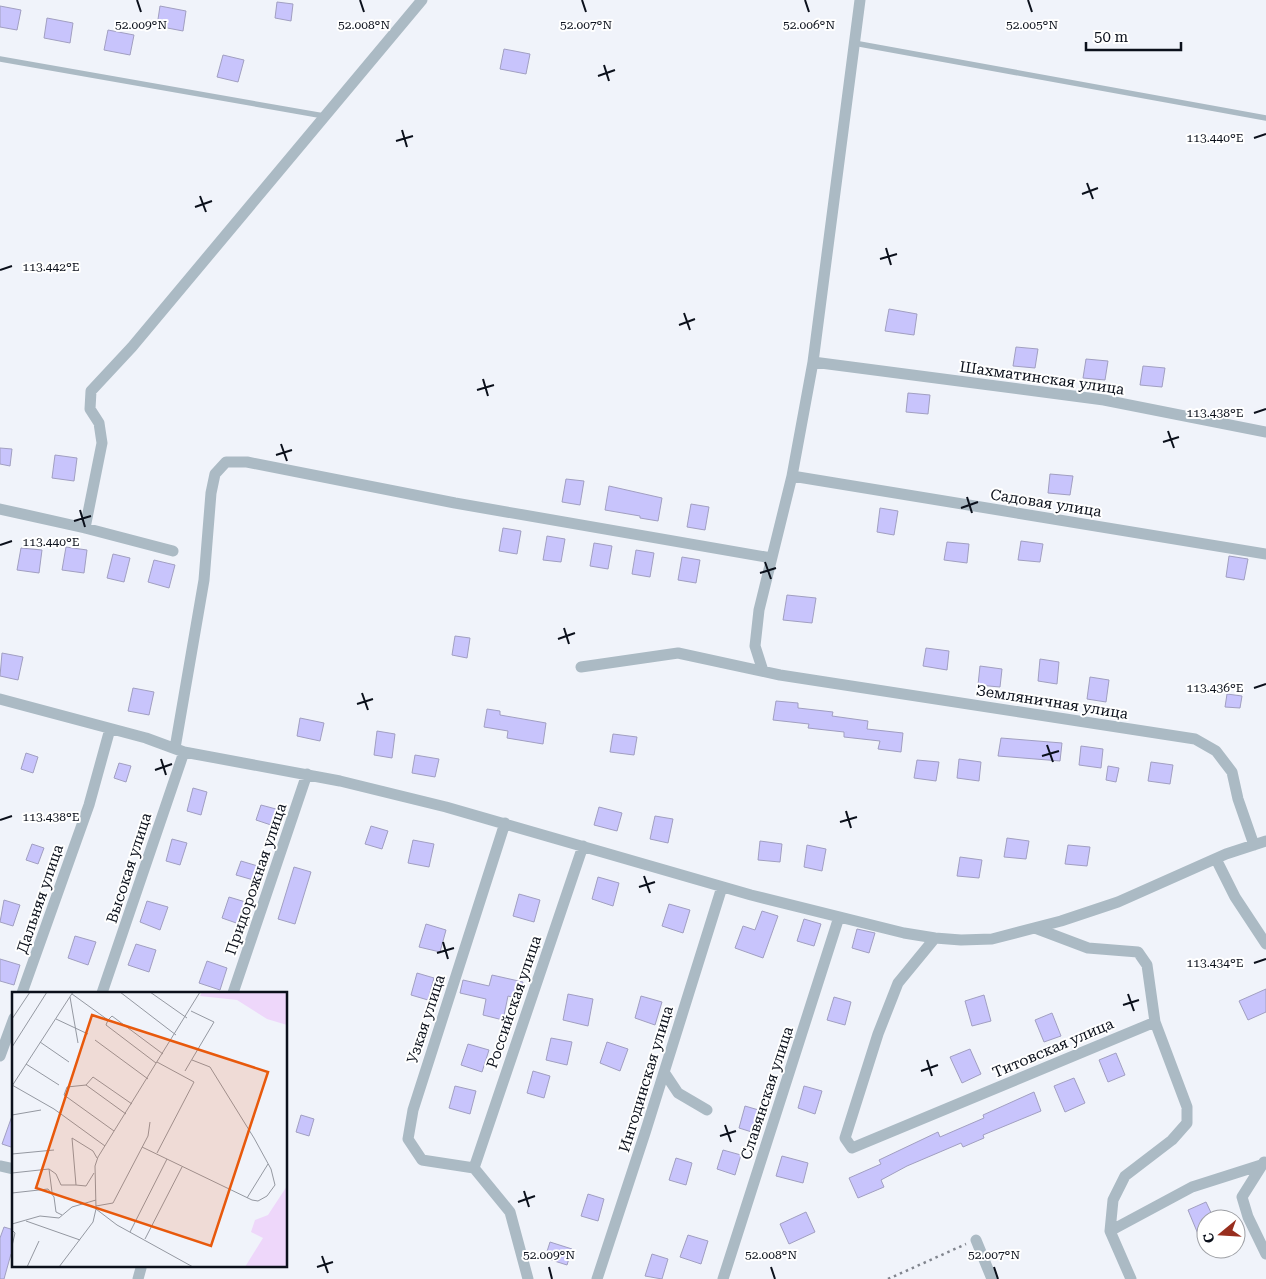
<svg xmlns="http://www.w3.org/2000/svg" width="1266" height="1279" font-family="'Roboto Serif',serif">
  <rect width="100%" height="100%" fill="#f0f3fa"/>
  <path fill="#c8c4fc" stroke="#a19fc1" d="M277,2L293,4L291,21L275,18Z
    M0,6L21,10L17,30L0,27Z
    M160,6L186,11L183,31L157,26Z
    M47,18L73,23L70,43L44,38Z
    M108,30L134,35L130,55L104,50Z
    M504,49L530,54L526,74L500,69Z
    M223,55L244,60L238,82L217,77Z
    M889,309L917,314L914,335L885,331Z
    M1016,347L1038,349L1035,368L1013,366Z
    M1086,359L1108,361L1105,380L1083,378Z
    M1143,366L1165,368L1162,387L1140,385Z
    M908,393L930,395L928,414L906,412Z
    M0,448L12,449L10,466L0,464Z
    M55,455L77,458L74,481L52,478Z
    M1050,474L1073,476L1070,495L1048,493Z
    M566,479L584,481L580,505L562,502Z
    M609,486L662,498L658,521L640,518V516L605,510Z
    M691,504L709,507L705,530L687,527Z
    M880,508L898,511L894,535L877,532Z
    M503,528L521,531L517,554L499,551Z
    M547,536L565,539L561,562L543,560Z
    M1021,541L1043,544L1040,562L1018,560Z
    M947,542L969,544L967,563L944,560Z
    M594,543L612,546L608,569L590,566Z
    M66,547L87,550L84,573L62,570Z
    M21,548L42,550L39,573L17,570Z
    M636,550L654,553L650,577L632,574Z
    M113,554L130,558L124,582L107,578Z
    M1229,556L1248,559L1244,580L1226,577Z
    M682,557L700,560L696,583L678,580Z
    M154,560L175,565L169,588L148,582Z
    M787,595L816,598L812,623L783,620Z
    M455,636L470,638L467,658L452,655Z
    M926,648L949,651L947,670L923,666Z
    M2,653L23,657L18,680L0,676Z
    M1040,659L1059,662L1057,684L1038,681Z
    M980,666L1002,669L1000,687L978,685Z
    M1090,677L1109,680L1106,702L1087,699Z
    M133,688L154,692L149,715L128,711Z
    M1227,694L1242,696L1240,708L1225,707Z
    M776,701L798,703V708L833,712L832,716L868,721L867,729L903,733L901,752L878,749L880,741L844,737V732L808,728L809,724L773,720Z
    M487,709L500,711V715L546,723L543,744L507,738L508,731L484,727Z
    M300,718L324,723L320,741L297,736Z
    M377,731L395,734L392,758L374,755Z
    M613,734L637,737L634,755L610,752Z
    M1001,738L1062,743L1060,761L998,756Z
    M1081,746L1103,749L1101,768L1079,765Z
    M26,753L38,757L33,773L21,769Z
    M415,755L439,759L435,777L412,773Z
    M959,759L981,762L979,781L957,778Z
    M917,760L939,762L936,781L914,778Z
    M1151,762L1173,765L1170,784L1148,781Z
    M119,763L131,766L126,782L114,778Z
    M1108,766L1119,768L1116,782L1106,780Z
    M193,788L207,792L201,815L187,811Z
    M261,805L276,809L271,825L256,820Z
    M599,807L622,813L617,831L594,825Z
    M655,816L673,819L668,843L650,839Z
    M371,826L388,831L382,849L365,844Z
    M1007,838L1029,841L1026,859L1004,857Z
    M172,839L187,843L180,865L166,861Z
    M413,840L434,844L429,867L408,863Z
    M760,841L782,844L780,862L758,860Z
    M32,844L44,848L38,864L26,860Z
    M807,845L826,849L822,871L804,867Z
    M1068,845L1090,847L1087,866L1065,864Z
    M960,857L982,860L979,878L957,876Z
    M241,861L261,867L257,881L236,875Z
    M294,867L311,872L295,924L278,919Z
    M598,877L619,883L613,906L592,899Z
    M519,894L540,900L534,922L513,916Z
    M229,897L249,903L242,925L222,918Z
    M4,900L20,905L13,926L0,922Z
    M147,901L168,907L160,930L140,922Z
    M669,904L690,910L683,933L662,926Z
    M762,911L778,916L763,958L735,948L743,926L755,930Z
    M804,919L821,924L814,946L797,941Z
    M426,924L446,930L440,952L419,947Z
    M857,929L875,933L869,953L852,948Z
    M75,936L96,942L88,965L68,958Z
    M136,944L156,950L149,972L128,965Z
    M0,959L20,965L14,985L0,981Z
    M207,961L227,968L220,990L199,983Z
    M417,973L434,978L428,1000L411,995Z
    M492,975L523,982L519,999L508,996L503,1020L483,1015L486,999L460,993L463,980L489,986Z
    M1266,989V1012L1248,1020L1239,1001Z
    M568,994L593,999L588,1026L563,1020Z
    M984,995L991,1021L972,1026L965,1001Z
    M641,996L662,1002L655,1025L635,1018Z
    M834,997L851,1002L845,1025L827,1020Z
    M1052,1013L1061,1036L1044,1042L1035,1020Z
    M551,1038L572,1042L567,1065L546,1060Z
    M607,1042L628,1049L620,1071L600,1063Z
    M468,1044L489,1050L482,1072L461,1065Z
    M970,1049L981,1074L962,1083L950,1057Z
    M1116,1053L1125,1075L1108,1082L1099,1060Z
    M533,1071L550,1076L544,1098L527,1093Z
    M1074,1078L1085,1103L1065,1112L1054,1086Z
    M455,1086L476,1091L470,1114L449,1108Z
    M804,1086L822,1091L815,1114L798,1108Z
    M1034,1092L1041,1111L983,1135L984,1138L963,1147L961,1143L907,1166L881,1180L884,1187L858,1198L849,1178L881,1164L879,1160L938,1132L940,1137L984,1118L983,1115Z
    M745,1106L762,1111L755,1133L739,1128Z
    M301,1115L314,1119L309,1136L296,1132Z
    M12,1116H14V1148L2,1144Z
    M723,1150L741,1155L735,1175L717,1169Z
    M782,1156L808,1163L803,1183L776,1176Z
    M676,1158L692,1163L686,1185L669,1180Z
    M588,1194L604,1199L598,1221L581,1216Z
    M1206,1202L1214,1219H1206V1230L1198,1234L1188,1210Z
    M806,1212L815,1232L789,1244L780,1224Z
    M4,1227L14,1230V1254H11L4,1279H0V1238Z
    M688,1235L708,1241L701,1264L680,1257Z
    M550,1242L572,1249L567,1265L545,1258Z
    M652,1254L668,1259L662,1279L645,1276Z"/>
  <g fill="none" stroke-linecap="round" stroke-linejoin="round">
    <path stroke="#81858e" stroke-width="2.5" stroke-dasharray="2.5 4" stroke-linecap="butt" d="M888,1279L966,1244"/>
    <path stroke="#abbac4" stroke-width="5.5" d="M854,43L1266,118
      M0,59L324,116"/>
    <path stroke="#abbac4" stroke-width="11" d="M813,362L1104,400L1266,432
      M792,476L1266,554
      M0,509L85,528L173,551
      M85,528L102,443L99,423L90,409L91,391L132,347L422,0
      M581,667L678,653L780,675L1195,739L1216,751L1232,772L1238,799L1254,845
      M763,671L755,646L759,610L792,476L813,362L860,0
      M0,699L146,738L184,752L340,781L446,807L751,895L904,933L935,938L961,940L992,939L1061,921L1118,902L1226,854L1266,841
      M175,748L204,580L211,493L215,474L226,462H247L455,503L771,558
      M505,823L413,1110L408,1139L422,1160L474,1168L510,1212L528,1279
      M1216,859L1235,897L1266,944
      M935,938L898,983L878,1034L845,1138L852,1148L1155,1022L1147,965L1138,952L1088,948L1035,928
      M22,993L89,805L110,729
      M102,993L184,752
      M233,993L307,774
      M0,1056L14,1018
      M664,1072L678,1093L707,1110
      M1264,1162L1242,1197L1248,1217L1266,1254
      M0,1166L14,1169
      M474,1168L583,846
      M1110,1231L1113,1200L1125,1176L1172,1140L1187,1123V1107L1155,1022
      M976,1240L992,1279
      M138,1279L141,1268
      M597,1279L645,1133L722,887
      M723,1279L839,917
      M1131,1279L1110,1231L1192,1187L1261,1165"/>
  </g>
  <path fill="none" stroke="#0b101b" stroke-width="2" d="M137,0L141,12M360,0L364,12M582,0L586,12M805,0L809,12M1028,0L1032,12M604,65L609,81M598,76L615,70M402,130L407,147M1254,138L1266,134M396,141L413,136M1087,183L1093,199M1082,194L1098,188M200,196L206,212M195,207L212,201M886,248L891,265M880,259L897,254M0,270L12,266M684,313L690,330M679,325L695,319M483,379L488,396M477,390L494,385M1254,413L1266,409M1168,431L1174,448M1163,442L1179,437M281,444L287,461M276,455L292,450M967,497L972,513M961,508L978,502M80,510L85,527M74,521L91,516M0,545L12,541M765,562L771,579M760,573L776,568M564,628L569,644M558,639L575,633M1254,688L1266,684M362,693L368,710M357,704L373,699M1047,745L1053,762M1042,756L1059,751M161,759L166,775M155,770L172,764M846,811L851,828M0,820L12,816M840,822L857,817M644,876L650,893M639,887L655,882M443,942L448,959M437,953L454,948M1254,963L1266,959M1128,994L1134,1011M1123,1005L1139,1000M927,1060L932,1076M921,1071L938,1065M725,1125L731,1142M720,1136L736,1131M524,1191L529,1207M518,1202L535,1196M322,1256L328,1273M317,1267L333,1262M549,1267L552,1279M771,1267L775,1279M994,1267L998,1279"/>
  <g text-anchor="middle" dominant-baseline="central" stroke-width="4" stroke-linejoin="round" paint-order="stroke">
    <g font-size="15" fill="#0b101b" stroke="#fff">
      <text transform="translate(1042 378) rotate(8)">Шахматинская улица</text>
      <text transform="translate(1046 503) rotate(9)">Садовая улица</text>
      <text transform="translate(1052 702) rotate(9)">Земляничная улица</text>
      <text transform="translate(129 868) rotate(-72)">Высокая улица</text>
      <text transform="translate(256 879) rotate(-71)">Придорожная улица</text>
      <text transform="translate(40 899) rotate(-71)">Дальняя улица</text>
      <text transform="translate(514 1002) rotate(-71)">Российская улица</text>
      <text transform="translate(426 1019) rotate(-72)">Узкая улица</text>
      <text transform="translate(1053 1048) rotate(-23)">Титовская улица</text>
      <text transform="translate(646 1079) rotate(-73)">Ингодинская улица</text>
      <text transform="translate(767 1093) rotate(-72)">Славянская улица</text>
    </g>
  </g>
  <g transform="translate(12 992)">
    <rect width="275" height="275" fill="#f0f3fa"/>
    <path d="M275,194V275H233L251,246L239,240L243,228L256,223Z" fill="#eed7fa"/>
    <path d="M190,0H275V33L255,27L225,8L188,4Z" fill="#eed7fa"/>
    <path fill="none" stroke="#9498a1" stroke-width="1" d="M108,0L164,43M138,0L175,26M60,2L96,28M58,5L66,51M0,27L18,0M44,27L76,42M96,28L94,33L144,71M96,28L100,24L151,62M83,48L136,87M28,50L57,70M0,55L35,0M14,72L47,93M173,79L202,30L179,19M0,93L42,117L93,154M74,93L114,122M0,94L61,0M0,123L29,118M102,139L52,103L55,95L74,93L81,85L120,112M130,155L240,208L246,209L255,204L263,193L259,177L242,146L198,75L180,68M145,161L182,90L145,70M0,162L42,158M37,177L44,182L49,193H64M0,181L37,177L40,200M82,181L74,194L64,193L60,146L81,159L85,166M0,201L36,197L42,205L44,220L50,223M235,206L256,172M84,214L101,211L136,144L138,130M84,217L105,233L181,275M14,229L68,248M0,232L28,224L47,226L60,215L84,208M0,238L3,241L0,254M118,240L155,167M133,247L170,175M15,275L27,249M47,275L81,230L84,217L83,174L86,165L188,0"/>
    <path fill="#e8590c" fill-opacity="0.15" stroke="#e8590c" stroke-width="2.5" d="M80,23L256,80L199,254L24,196Z"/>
    <rect width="275" height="275" fill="none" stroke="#0b101b" stroke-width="2.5"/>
  </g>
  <g font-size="12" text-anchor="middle" fill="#0b101b" stroke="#fff" stroke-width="4" stroke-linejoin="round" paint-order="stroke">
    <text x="141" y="29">52.009°N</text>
    <text x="364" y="29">52.008°N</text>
    <text x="586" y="29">52.007°N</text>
    <text x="809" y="29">52.006°N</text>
    <text x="1032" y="29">52.005°N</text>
    <text x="1215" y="142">113.440°E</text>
    <text x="51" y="271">113.442°E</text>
    <text x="1215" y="417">113.438°E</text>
    <text x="51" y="546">113.440°E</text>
    <text x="1215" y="692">113.436°E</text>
    <text x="51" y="821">113.438°E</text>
    <text x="1215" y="967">113.434°E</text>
    <text x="549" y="1259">52.009°N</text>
    <text x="771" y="1259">52.008°N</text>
    <text x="994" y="1259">52.007°N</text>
  </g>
  <g transform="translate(1221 1234) rotate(252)"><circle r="24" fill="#ffffff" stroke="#9d9fa4"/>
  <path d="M0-4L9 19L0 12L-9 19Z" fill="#982e1e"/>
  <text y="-8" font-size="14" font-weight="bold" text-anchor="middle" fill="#0b101b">С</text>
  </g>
  <path d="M1086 42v8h95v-8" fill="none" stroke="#0b101b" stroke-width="2.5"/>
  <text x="1094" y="42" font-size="15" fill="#0b101b" stroke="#ffffff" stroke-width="4" paint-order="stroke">50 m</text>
</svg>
